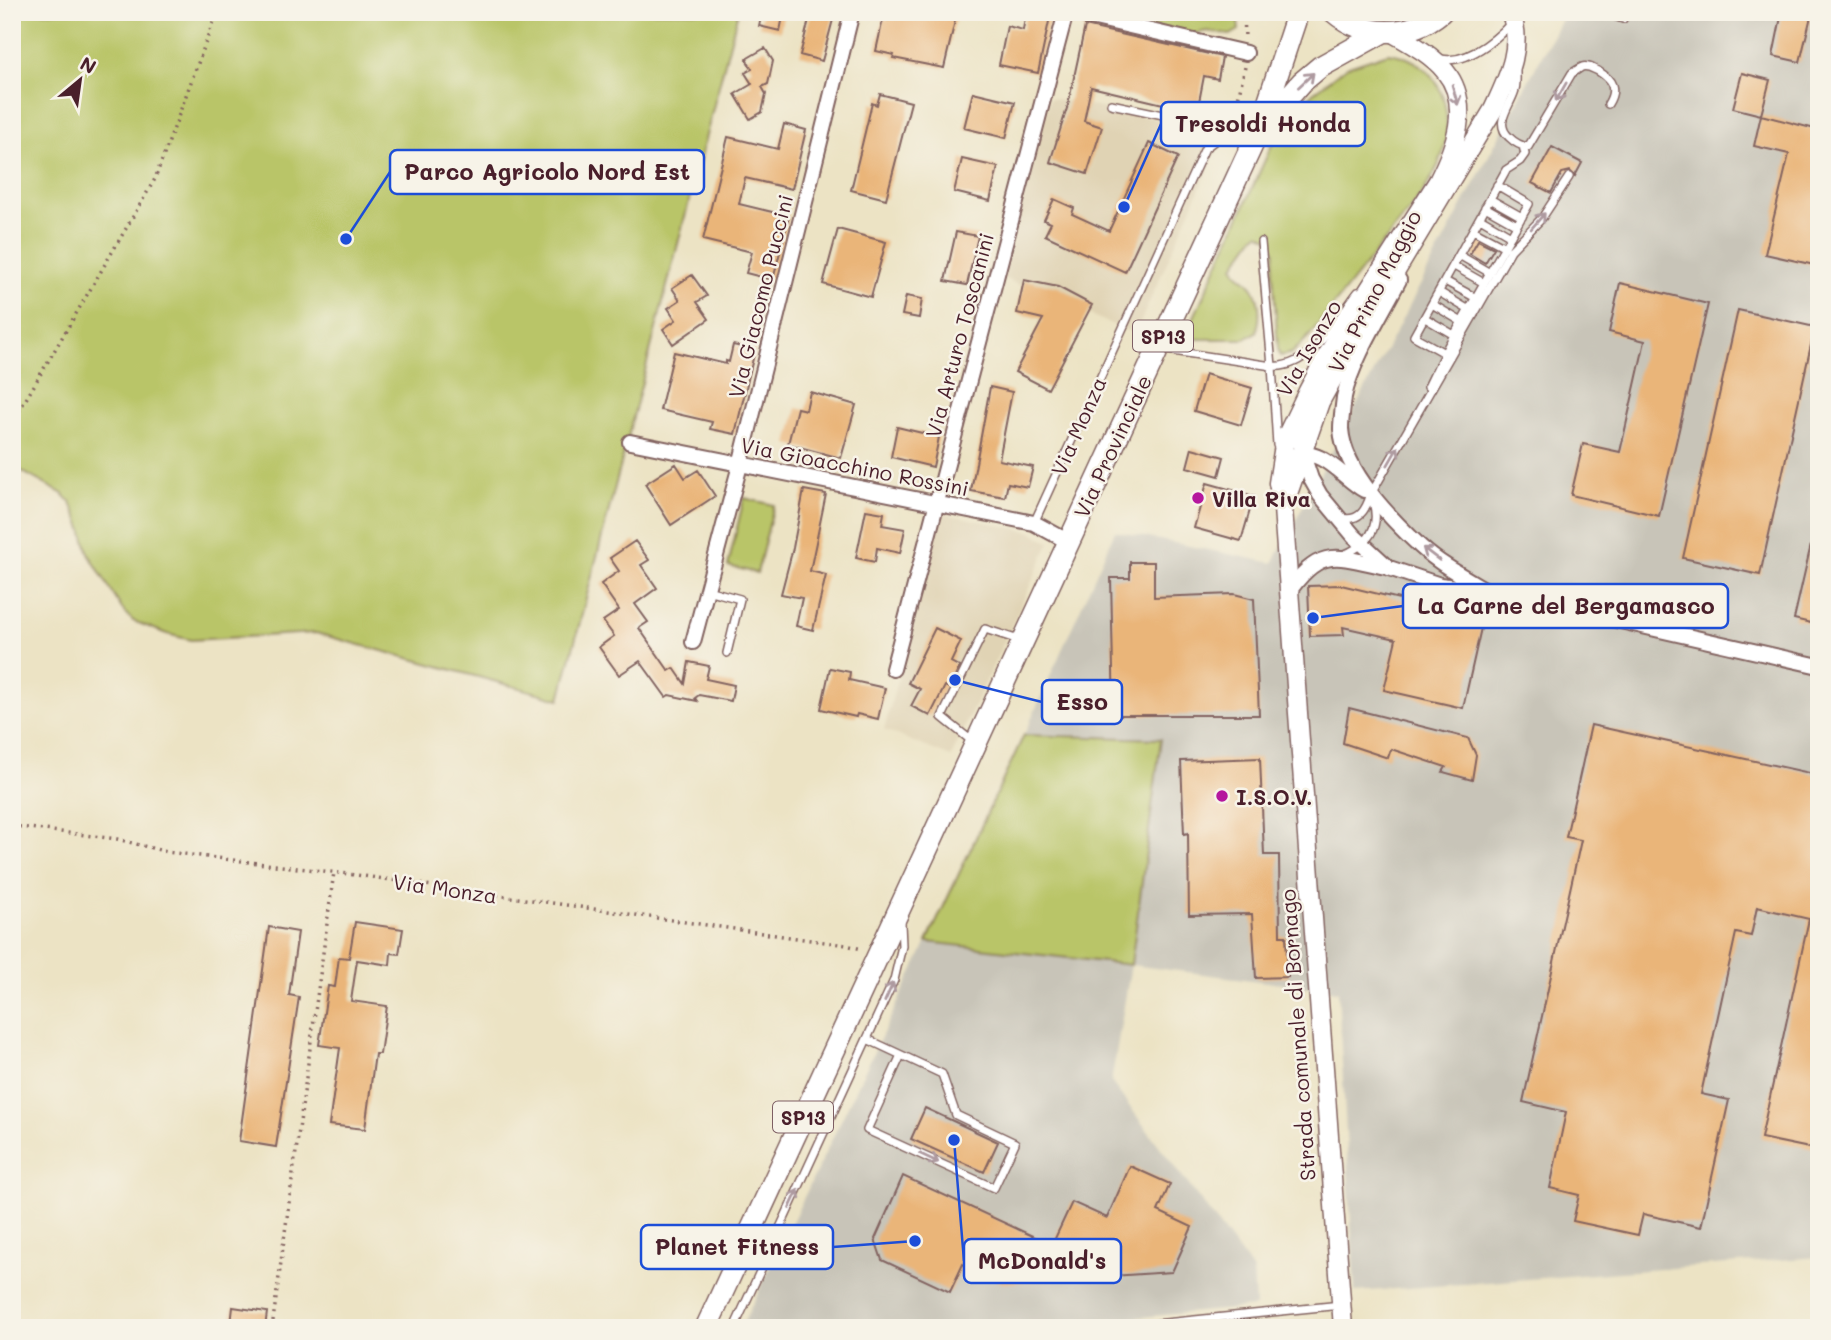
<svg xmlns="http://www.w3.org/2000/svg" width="1831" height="1340" font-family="Mali,sans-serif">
  <rect width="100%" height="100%" fill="#f7f3e8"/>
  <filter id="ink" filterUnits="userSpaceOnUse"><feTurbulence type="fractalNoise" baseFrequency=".0143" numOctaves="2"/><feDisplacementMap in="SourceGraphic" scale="14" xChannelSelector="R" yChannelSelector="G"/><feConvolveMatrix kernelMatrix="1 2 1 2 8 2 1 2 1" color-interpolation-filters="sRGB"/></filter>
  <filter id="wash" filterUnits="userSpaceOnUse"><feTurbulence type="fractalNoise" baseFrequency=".00686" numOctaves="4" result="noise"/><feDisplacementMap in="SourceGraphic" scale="28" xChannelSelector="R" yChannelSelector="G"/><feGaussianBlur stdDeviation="1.57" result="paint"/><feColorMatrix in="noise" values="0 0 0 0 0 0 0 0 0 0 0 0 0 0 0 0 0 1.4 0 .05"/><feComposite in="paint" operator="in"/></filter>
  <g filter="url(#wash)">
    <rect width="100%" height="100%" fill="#ece3c4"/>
    <path fill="#e0d3b4" d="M1050,98L1225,132L1135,334L1003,278Z
      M942,513L1032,532L1050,542L951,757L884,730Z"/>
    <path fill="#c8c4b8" d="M1565,12H1819V1257L1355,1292L1338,991L1131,965L1111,1082L1253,1270L1255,1307L1017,1328H741L927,942L1131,964L1161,739L1024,735L1115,531L1273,563Z"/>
    <path fill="#b9c567" stroke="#827249" stroke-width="2" d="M12,12H738L560,699L316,633L191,640L167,634L133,621L122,609L89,554L80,522L70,501L63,494L12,466Z
      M1086,12H1237L1239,30L1230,35L1207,31L1189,35Z
      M1388,53C1407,55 1425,65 1436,82C1447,100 1449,124 1445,145C1437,182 1402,219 1379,248C1355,278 1332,307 1309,336L1292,353L1280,356L1278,349L1273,272L1275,252L1270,239L1259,233L1255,236L1234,266C1236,275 1243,277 1249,283C1260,294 1262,317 1256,332L1245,339H1184L1279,129L1313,93L1346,67Z
      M744,498L774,505L757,573L728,566Z
      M1024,735L1161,739L1131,965L927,942Z"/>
    <g id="blocks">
      <path fill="#eab579" d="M762,12H784L780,31L759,26Z
        M811,12H835L822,61L800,55Z
        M888,12H957L944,68L893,58L894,55L876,51L883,19L888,20Z
        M1026,12H1051L1038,73L999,65L1007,26L1023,30Z
        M1782,12H1812L1800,62L1773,56Z
        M1085,26L1222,57L1218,79L1204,76L1197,112L1091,87L1084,121L1102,127L1087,174L1050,162L1068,105Z
        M765,48L773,61L768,84L762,87L766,94L762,112L750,119L735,94L752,84L745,73L752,69L746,59Z
        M1742,73L1770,80L1761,115L1733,108Z
        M973,92L1015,102L1006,138L964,128Z
        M880,94L911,102L886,199L851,190L872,103L877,105Z
        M1761,115L1819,130V266L1765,254L1789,154L1754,146Z
        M784,124L806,130L792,189L745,178L739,204L789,216L773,280L746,273L752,252L703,240L728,137L778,149Z
        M1149,143L1178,157L1125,272L1045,235L1051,223L1044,220L1054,199L1074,208L1072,214L1109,231Z
        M1552,147L1582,163L1575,176L1570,171L1562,173L1551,193L1532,183Z
        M962,159L998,167L990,201L954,192Z
        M838,229L886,242L871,297L823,284Z
        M956,232L978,236L967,285L945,281Z
        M1478,240L1494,248L1485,263L1470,254Z
        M692,275L707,296L697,302L709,319L673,344L663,329L676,320L668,308L680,300L672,288Z
        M1024,280L1058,287L1092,305L1048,389L1015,372L1043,319L1017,313Z
        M1620,283L1708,304L1659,516L1571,495L1583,444L1620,452L1645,341L1609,332Z
        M906,296L922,299L919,318L902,315Z
        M1738,310L1815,327L1760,575L1683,558Z
        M733,345L755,350L735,434L710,429L712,422L660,410L674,352L726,364V361L729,362Z
        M1205,374L1252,388L1241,425L1194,411Z
        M990,387L1012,392L999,460L1033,467L1028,487L1008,483L1005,497L971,491Z
        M810,392L856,405L841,458L788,444L797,408L806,410Z
        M897,427L939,437L933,467L891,457Z
        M1192,448L1224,457L1219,476L1187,467Z
        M676,464L685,478L698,470L715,496L671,525L645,484Z
        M1207,483L1254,496L1241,541L1194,528Z
        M804,490L826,494L810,571L826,575L813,630L796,626L802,598L781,594L793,548Z
        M866,510L884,513L882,525L905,529L900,553L877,548L875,562L856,558Z
        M1813,536H1819V625L1794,619Z
        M635,541L649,560L641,565L657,588L635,604L648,622L639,628L669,671L674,668L685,684L689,662L709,666L706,679L734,685L731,701L699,695L695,698L697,701L669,695L666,697L640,661L619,675L599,647L614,636L603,621L619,610L601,584L619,571L610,558Z
        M1130,562H1154V597L1234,594L1254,599L1259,715H1114L1111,578H1130Z
        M1341,585L1483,619L1463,708L1384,690L1396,639L1343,627L1344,635L1310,636L1308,586Z
        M935,628L961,641L951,662L960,667L949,688L945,686L930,716L911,706L920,689L908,683Z
        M830,668L850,672L849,680L885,688L878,719L857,714L856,717L821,709Z
        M1349,708L1468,738L1476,755L1472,780L1443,772L1446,767L1391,749L1388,758L1343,743Z
        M1591,725L1819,775V1150L1761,1138L1809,919L1757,907L1751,936L1736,933L1701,1094L1729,1100L1701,1227L1643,1214L1638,1235L1573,1221L1579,1195L1550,1188L1566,1112L1523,1102L1581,840L1566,837Z
        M1260,758L1264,855H1279L1280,936H1286L1288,977L1256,978L1252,914L1189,915L1188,833L1184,834L1181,761Z
        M355,922L403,929L399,954L391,953L390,965L357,960L351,1001L387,1006L380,1054H375L365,1129L329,1125L340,1048L319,1045L328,986L335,987L339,957L349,958Z
        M269,927L298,932L289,995L299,997L276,1147L239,1141Z
        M925,1108L998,1142L984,1172L911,1139Z
        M1130,1166L1170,1184L1158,1211L1192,1227L1172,1272L1003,1283L963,1264L950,1292L882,1260L875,1239L903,1176L1052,1245L1072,1202L1107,1218Z
        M233,1307L267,1312L265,1328L231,1324Z"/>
    </g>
  </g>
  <g filter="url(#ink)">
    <use href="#blocks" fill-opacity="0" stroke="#836461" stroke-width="2"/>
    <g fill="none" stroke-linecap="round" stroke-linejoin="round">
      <g stroke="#836461" stroke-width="10">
        <path id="service" d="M1604,12L1623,19
          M1441,59C1470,65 1504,33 1521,12
          M1516,71C1516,78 1517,86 1514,93C1509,108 1494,123 1509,137C1515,143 1521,146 1528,147L1572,73C1573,73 1581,67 1582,67C1588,65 1593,69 1598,71C1613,80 1617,89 1608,104
          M1111,104L1230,129L1254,137
          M1490,199L1522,217
          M1485,207L1517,225
          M1480,218L1511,236
          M1473,230L1505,247
          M1459,255L1490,273
          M1454,266L1484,283
          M1445,281L1476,298
          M1439,292L1469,310
          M1432,304L1462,322
          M1425,318L1454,335
          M1160,349L1272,366L1261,242
          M1448,355L1414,336L1506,170L1520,161L1525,154L1523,146
          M1428,387L1448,346L1529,204L1497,185
          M1277,445L1272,366C1310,370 1337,319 1358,292
          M1341,518C1360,522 1366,509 1371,494L1511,250L1542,218L1569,177
          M1034,523L1205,148L1230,129
          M1343,555C1368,545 1381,528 1373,502
          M707,590L740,599L727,653
          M973,742L942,717L985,629L1022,641
          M867,1039L942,1074L956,1115L1015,1143L994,1188L867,1130L901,1055
          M734,1328L894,980L902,946L901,923
          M1116,1328L1341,1305"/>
      </g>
      <g stroke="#836461" stroke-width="18">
        <path id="minor" d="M1069,12L1246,53
          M1399,280C1382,313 1351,362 1344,397C1343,407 1341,419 1341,429C1344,472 1391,519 1421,547C1440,564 1462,576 1484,589
          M1305,412L1297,437L1311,479L1320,495L1354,536L1389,568L1440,585L1488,591L1819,666
          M630,442L1034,523L1069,542
          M1294,455C1324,448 1341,477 1364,490
          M1288,593C1320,546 1336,556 1386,567
          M693,642L740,465L852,12
          M893,669L1066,12"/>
      </g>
      <g stroke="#836461" stroke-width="21">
        <path id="tertiary" d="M1284,505L1320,402L1352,344L1493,110C1507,80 1525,45 1510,12
          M1343,1328L1283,508L1278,483L1285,439L1308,391L1326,357L1438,181C1455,148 1472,104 1445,71C1431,54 1410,43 1391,32"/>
      </g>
      <g stroke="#836461" stroke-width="24">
        <path id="primary" d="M1334,12C1364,38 1410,38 1441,12
          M1263,126L1302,82L1320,67L1383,32
          M706,1328L1259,130L1298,12"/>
      </g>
      <path stroke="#836461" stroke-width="3.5" stroke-dasharray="2 5" stroke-linecap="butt" d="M1244,12L1245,38
        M1234,117L1245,67
        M12,423L155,179L217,12
        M12,826L117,839L167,852L356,875L846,945L862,949
        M272,1328L334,872"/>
      <use href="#service" stroke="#fff" stroke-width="7"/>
      <use href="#minor" stroke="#fff" stroke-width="14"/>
      <use href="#tertiary" stroke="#fff" stroke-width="18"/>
      <use href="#primary" stroke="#fff" stroke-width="21"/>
    </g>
    <defs><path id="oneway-shaft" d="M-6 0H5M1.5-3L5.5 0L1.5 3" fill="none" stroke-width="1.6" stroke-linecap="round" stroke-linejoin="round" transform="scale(1.75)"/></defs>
    <g stroke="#ae9aa0">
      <use href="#oneway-shaft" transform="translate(1306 80) rotate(-43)"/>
      <use href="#oneway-shaft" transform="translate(1561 92) rotate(120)"/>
      <use href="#oneway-shaft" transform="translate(1455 95) rotate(74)"/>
      <use href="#oneway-shaft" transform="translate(1538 221) rotate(-49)"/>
      <use href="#oneway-shaft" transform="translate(1393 456) rotate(-60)"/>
      <use href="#oneway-shaft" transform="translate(1431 554) rotate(-143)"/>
      <use href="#oneway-shaft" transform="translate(889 992) rotate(-66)"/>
      <use href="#oneway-shaft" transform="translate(929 1158) rotate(25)"/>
      <use href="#oneway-shaft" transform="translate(794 1199) rotate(-65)"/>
    </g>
  </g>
  <g fill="#b5179e" stroke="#f7f3e8" stroke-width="2.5">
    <circle cx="1198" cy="498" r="7"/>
    <circle cx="1222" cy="796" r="7"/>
  </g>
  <g text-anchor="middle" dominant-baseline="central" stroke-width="5" stroke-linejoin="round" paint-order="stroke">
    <g fill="#f7f3e8" stroke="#7e5f64" stroke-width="2">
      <rect x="1133" y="320.5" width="60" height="31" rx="5"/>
      <rect x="773" y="1101.5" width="60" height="31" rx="5"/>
    </g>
    <g font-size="19" font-weight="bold" fill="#4a1f2b">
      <text x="1163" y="336">SP13</text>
      <text x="803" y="1117">SP13</text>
    </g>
    <g font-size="21" fill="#4a1f2b" stroke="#f7f3e8">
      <text transform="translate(1374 291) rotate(-63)">Via Primo Maggio</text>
      <text transform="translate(760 296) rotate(-76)">Via Giacomo Puccini</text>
      <text transform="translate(959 335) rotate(-75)">Via Arturo Toscanini</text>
      <text transform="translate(1308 348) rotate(-60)">Via Isonzo</text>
      <text transform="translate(1078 426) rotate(-66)">Via Monza</text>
      <text transform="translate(1112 446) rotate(-65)">Via Provinciale</text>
      <text transform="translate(855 466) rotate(11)">Via Gioacchino Rossini</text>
      <text transform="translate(445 888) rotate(8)">Via Monza</text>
      <text transform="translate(1297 1035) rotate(-94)">Strada comunale di Bornago</text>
    </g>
    <g font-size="21" font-weight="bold" fill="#4a1f2b" stroke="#f7f3e8" text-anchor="start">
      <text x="1212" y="498">Villa Riva</text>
      <text x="1236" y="796">I.S.O.V.</text>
    </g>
  </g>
  <path fill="none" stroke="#1d4ed8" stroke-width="2.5" d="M1124 207L1161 124M346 239L390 172M1313 618L1403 606M955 680L1042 702M915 1241L833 1247M954 1140L964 1261"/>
  <g fill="#1d4ed8" stroke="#f7f3e8" stroke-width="2.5">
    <circle cx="1124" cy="207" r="7"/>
    <circle cx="346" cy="239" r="7"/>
    <circle cx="1313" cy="618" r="7"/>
    <circle cx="955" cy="680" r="7"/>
    <circle cx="915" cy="1241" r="7"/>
    <circle cx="954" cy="1140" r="7"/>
  </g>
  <g fill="#f7f3e8" stroke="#1d4ed8" stroke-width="2.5">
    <rect x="1161" y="102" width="204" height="44" rx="7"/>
    <rect x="390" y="150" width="314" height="44" rx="7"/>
    <rect x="1403" y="584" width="325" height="44" rx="7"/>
    <rect x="1042" y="680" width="80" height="44" rx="7"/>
    <rect x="641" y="1225" width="192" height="44" rx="7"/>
    <rect x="964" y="1239" width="157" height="44" rx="7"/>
  </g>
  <g font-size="23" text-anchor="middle" font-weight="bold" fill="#4a1f2b">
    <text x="1263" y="132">Tresoldi Honda</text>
    <text x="547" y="180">Parco Agricolo Nord Est</text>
    <text x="1566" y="614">La Carne del Bergamasco</text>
    <text x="1082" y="710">Esso</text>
    <text x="737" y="1255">Planet Fitness</text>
    <text x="1042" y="1269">McDonald's</text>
  </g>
  <rect width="1831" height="1340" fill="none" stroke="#f7f3e8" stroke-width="42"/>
  <g transform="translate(80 80) rotate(29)" stroke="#f7f3e8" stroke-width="5" paint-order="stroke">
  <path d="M0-5L12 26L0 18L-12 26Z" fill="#4a1f2b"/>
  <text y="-10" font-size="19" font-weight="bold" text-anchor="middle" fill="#4a1f2b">N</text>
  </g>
</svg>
